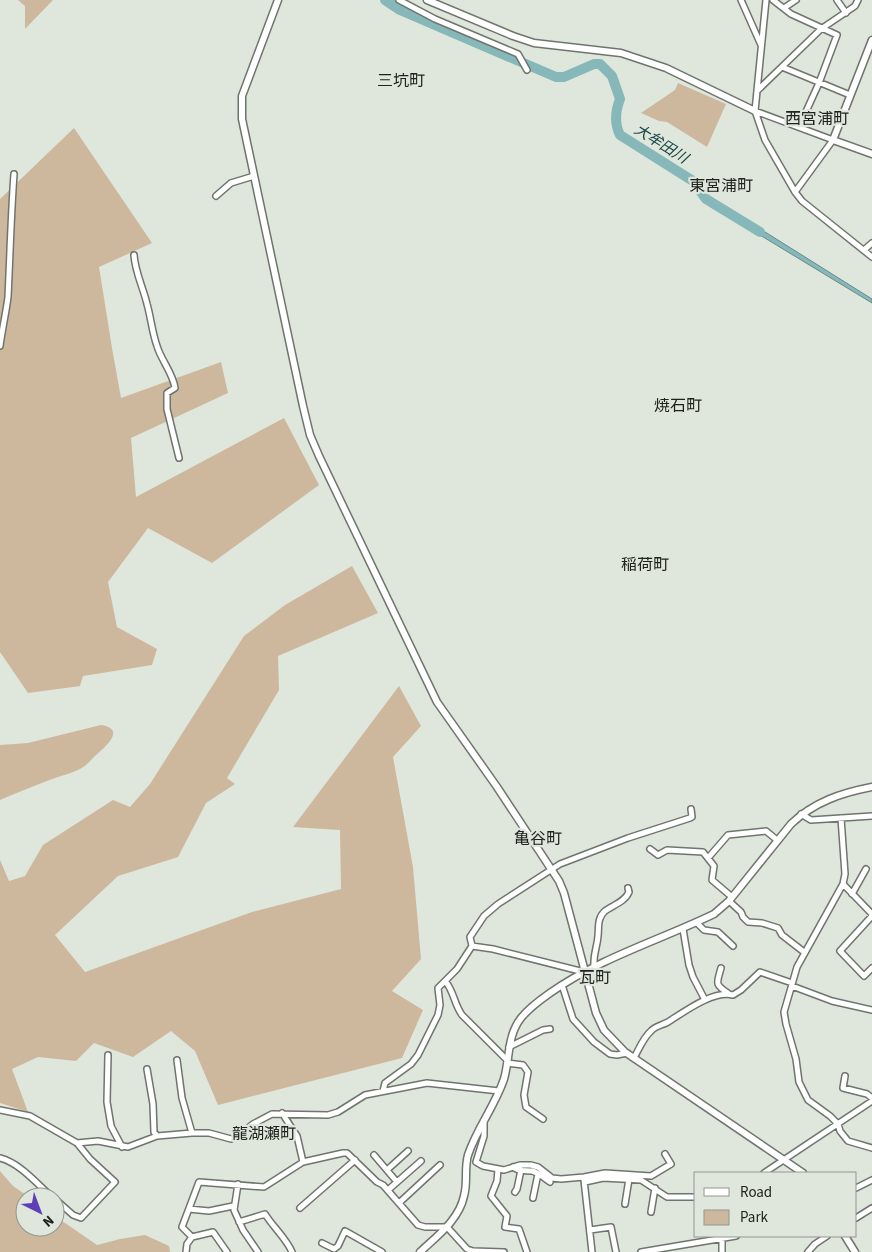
<svg xmlns="http://www.w3.org/2000/svg" width="872" height="1252" font-family="'Source Sans 3','Noto Sans JP',sans-serif">
  <rect width="100%" height="100%" fill="#dfe6dc"/>
  <path fill="#cdb89e" d="M18,0H53L25,29V6Z
    M678,83L726,104L707,147L667,122L659,121L641,113L675,90Z
    M74,128L152,243L99,267L112,348L121,398L221,362L228,393L131,438L136,497L284,418L319,485L212,563L148,528L108,582L117,627L157,649L152,665L83,676L80,686L28,693L0,652V199Z
    M352,566L378,613L278,656L279,690L227,778L235,784L206,803L178,857L118,876L55,935L85,972L252,912L341,889L340,830L293,827L399,686L421,726L393,757L413,867L421,959L392,991L423,1010L402,1058L218,1105L195,1051L171,1031L133,1057L94,1043L76,1061L38,1057L12,1069L28,1112L0,1103V860L9,881L25,876L43,845L113,800L130,807L150,784L244,636L285,605Z
    M101,725C127,729 105,747 95,756C91,760 86,766 80,769C72,773 63,775 55,778C36,785 18,792 0,800V745L28,743Z
    M0,1171L13,1186L29,1197H25V1227H55V1216L97,1245L120,1239L145,1235L169,1246L170,1252H0Z"/>
  <path fill="#86b8b9" stroke="#678b8a" d="M746,220L872,299V303L750,229Z"/>
  <g fill="none" stroke-linecap="round" stroke-linejoin="round">
    <path stroke="#86b8b9" stroke-width="10" d="M385,0L400,10L556,77H564L594,64H600L612,76L620,99C615,112 614,123 620,135L693,181L706,199L760,232"/>
    <g stroke="#6f756c" stroke-width="8">
      <path id="minor" d="M399,0L435,19L518,54L527,70
        M741,0L761,45
        M766,0L755,111L765,140L795,192L802,201L872,257
        M773,0L791,14L837,35L819,83L799,127
        M837,0L846,13
        M784,8L796,0
        M782,67L850,95
        M758,90L821,29L855,6L858,0
        M755,111L833,140L795,192
        M216,196L231,183L254,176
        M864,250L872,243
        M134,255C135,272 143,287 147,304C151,318 152,332 157,346C161,360 173,373 175,388L167,393V409L179,458
        M0,346C2,330 6,313 8,297C10,256 11,215 14,174
        M801,814L811,820L872,816
        M841,818L845,874L843,884L797,967L784,1012L786,1024L796,1059L799,1082L808,1100L830,1116L838,1124L840,1131L848,1141L872,1148
        M650,849L658,855L667,850L703,852L714,866L712,880L732,897
        M708,858L728,835L766,831L777,840
        M843,884L872,914
        M852,894L866,869
        M729,901L741,912L743,917L748,922L762,923L778,928L782,935L804,952
        M872,916L840,951L864,976L872,968
        M697,923L704,930L718,932L733,946
        M683,929L689,965L693,977L705,1000
        M472,946L493,949L584,972
        M594,967C593,953 597,949 598,936C599,927 597,918 605,911C613,905 625,902 629,892L628,888
        M721,968C717,983 714,984 728,993
        M445,981C454,991 454,1004 462,1015L508,1061
        M562,985L573,1019L594,1042L610,1054L617,1055L627,1053
        M792,986L832,1001L872,1010
        M509,1047L543,1030L550,1029
        M108,1055L107,1102L111,1126L122,1147
        M634,1058C639,1049 643,1038 651,1031C655,1026 663,1025 668,1022C684,1012 713,990 733,995L741,990L760,972L792,983
        M177,1060L182,1098L192,1133
        M507,1063L523,1065L528,1072L524,1095L526,1107L543,1119
        M147,1069L153,1104L154,1132L157,1136
        M845,1076L843,1088L867,1094L872,1098
        M383,1091L385,1083L411,1064L418,1055L438,1015L440,1005L438,988L457,969L472,946L470,937L484,916L498,904L560,864L628,838L690,818L692,817L691,809
        M0,1110L30,1116L77,1143L90,1159L115,1182L81,1218L73,1215L55,1199
        M282,1113L297,1136L303,1162
        M484,1123V1136L476,1162L483,1166L504,1170L520,1165H531L538,1167L552,1178L561,1179L584,1177L605,1173L651,1176L671,1164L665,1154
        M77,1143L98,1141L128,1147L157,1136L192,1133H209L231,1139L237,1137L253,1124L272,1114L328,1115L338,1112L365,1095L427,1083L499,1091
        M374,1155L397,1182
        M0,1158C20,1163 37,1184 52,1197
        M513,1167C518,1172 525,1170 532,1171C539,1173 544,1178 550,1182
        M498,1169L497,1181L491,1196L507,1216L505,1227L519,1229L527,1252
        M387,1170L408,1151
        M764,1173L872,1101
        M584,1180L592,1252
        M585,1182L603,1178L641,1180L667,1197H696
        M238,1184L234,1210L243,1230L258,1252
        M856,1188L872,1180
        M388,1190L421,1161
        M515,1192L517,1189L521,1170
        M533,1198L538,1174
        M399,1203L440,1165
        M625,1204L629,1179
        M300,1208L355,1160
        M189,1209L209,1211L233,1206
        M651,1212L655,1188
        M856,1218L872,1208
        M239,1222L265,1214C273,1227 286,1238 292,1252
        M590,1230L611,1227L616,1252
        M192,1237L213,1232L227,1252
        M322,1243L334,1249L338,1246L345,1231L382,1252
        M186,1252L187,1244L192,1237L182,1227L199,1182L264,1187L303,1162L343,1153H347L377,1182L383,1185L418,1225L425,1227H447L467,1249L473,1251L504,1252
        M641,1252L736,1236
        M722,1252V1236
        M808,1252L815,1244L827,1236"/>
    </g>
    <g stroke="#6f756c" stroke-width="9">
      <path id="tertiary" d="M278,0L242,96V119L303,406L310,435L319,456L437,702L497,787L559,881L564,893L596,1013L604,1030L625,1052L803,1173
        M427,0L513,36L534,43L621,53L666,68L755,111
        M872,40L833,140L872,154
        M845,1236L855,1252
        M420,1252C437,1236 459,1220 464,1196C468,1182 464,1169 468,1155C477,1128 495,1106 504,1079C510,1058 507,1036 521,1018C529,1008 540,1000 550,993C600,958 660,940 714,914L729,901L791,824C814,802 841,793 872,787"/>
    </g>
    <use href="#minor" stroke="#fff" stroke-width="5"/>
    <use href="#tertiary" stroke="#fff" stroke-width="6"/>
  </g>
  <g text-anchor="middle" dominant-baseline="central" stroke-width="4.5" stroke-linejoin="round" paint-order="stroke">
    <g font-size="15" font-style="italic" fill="#1a4849" stroke="#dfe6dc">
      <text transform="translate(661 144) rotate(32)">大牟田川</text>
    </g>
    <g font-size="16" fill="#20221e" stroke="#dfe6dc">
      <text x="401" y="81">三坑町</text>
      <text x="817" y="119">西宮浦町</text>
      <text x="721" y="186">東宮浦町</text>
      <text x="678" y="406">焼石町</text>
      <text x="645" y="565">稲荷町</text>
      <text x="538" y="839">亀谷町</text>
      <text x="595" y="978">瓦町</text>
      <text x="264" y="1134">龍湖瀬町</text>
    </g>
  </g>
  <rect x="694" y="1172" width="162" height="65" fill="#dfe6dc" stroke="#939890"/>
  <rect x="704" y="1188" width="25" height="8" fill="#ffffff" stroke="#939890"/>
  <text x="740" y="1197" font-size="15" fill="#20221e">Road</text>
  <rect x="704" y="1210" width="25" height="15" fill="#cdb89e" stroke="#939890"/>
  <text x="740" y="1222" font-size="15" fill="#20221e">Park</text>
  <g transform="translate(40 1212) rotate(138)"><circle r="24" fill="#dfe6dc" stroke="#939890"/>
  <path d="M0-4L9 19L0 12L-9 19Z" fill="#5e3fb7"/>
  <text y="-8" font-size="14" font-weight="bold" text-anchor="middle" fill="#20221e">N</text>
  </g>
</svg>
